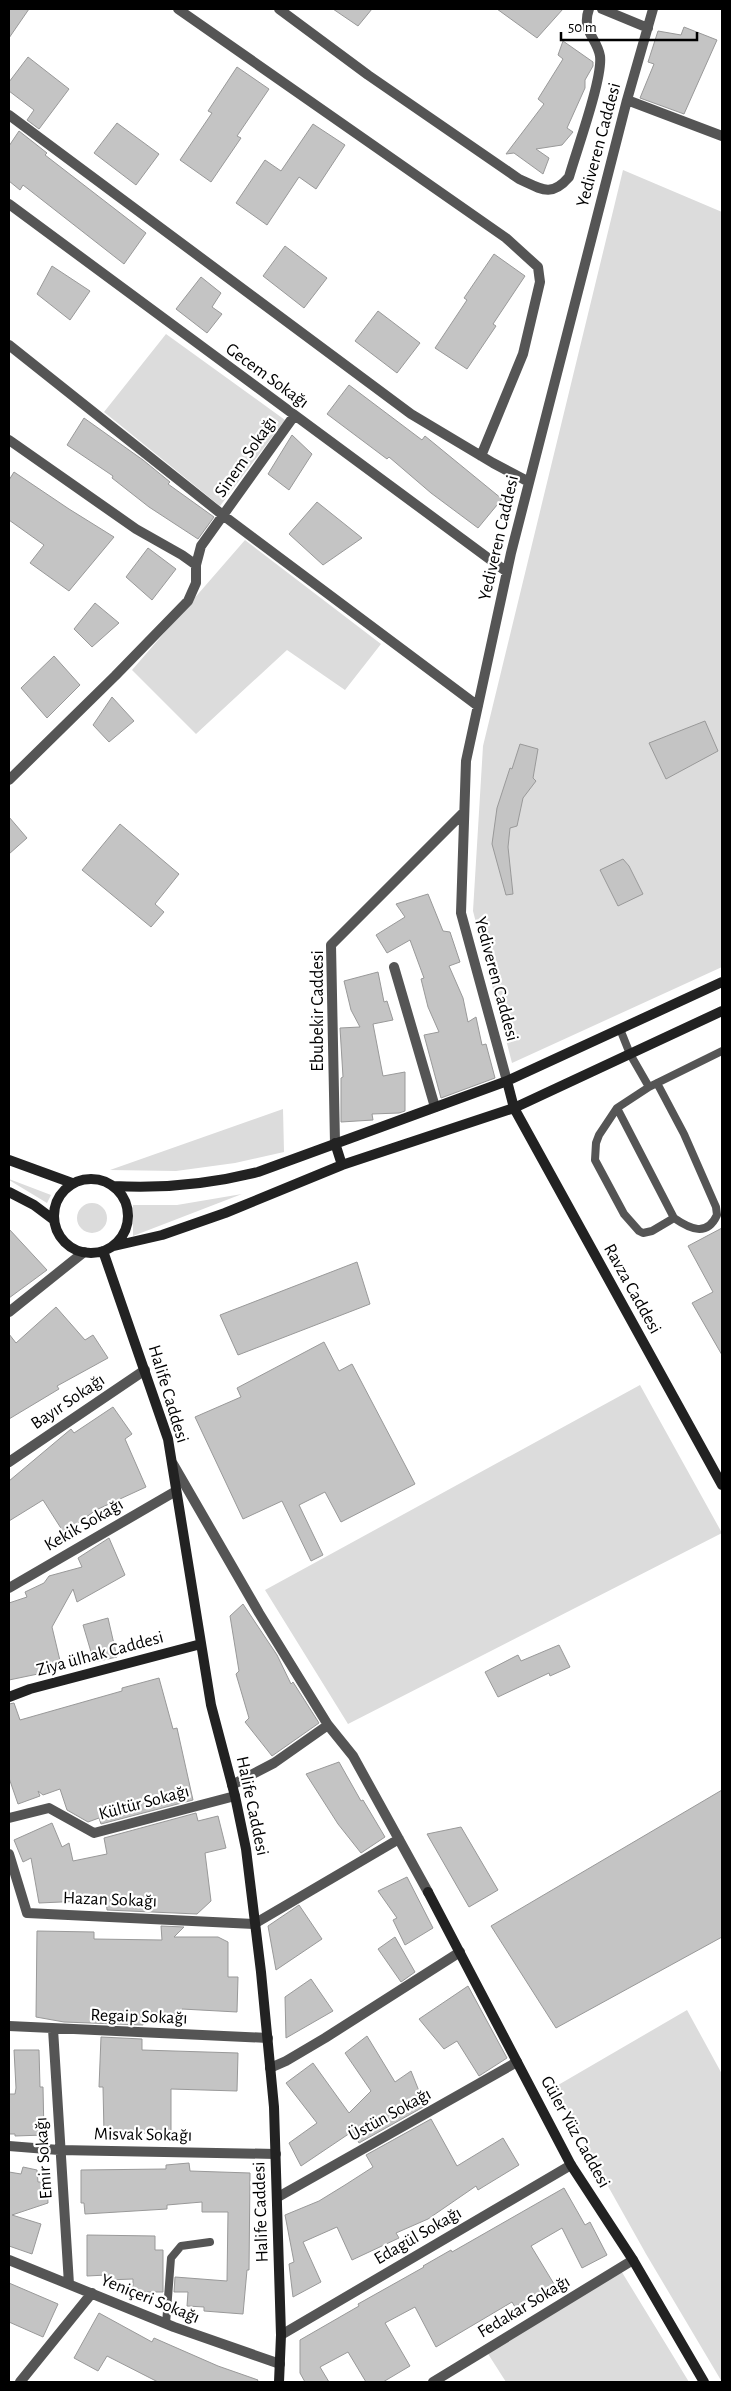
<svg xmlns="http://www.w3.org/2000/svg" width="731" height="2391" font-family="'Alegreya Sans',sans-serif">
  <rect width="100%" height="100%" fill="#fff"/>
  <path fill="#dcdcdc" d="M623,170L722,212V967L512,1063L473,911L483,746Z
    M166,334L285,420L220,506L104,412Z
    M245,540L381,644L345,690L287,650L196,734L132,670Z
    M283,1109L284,1152L235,1163L176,1171L110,1170Z
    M9,1179L51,1195L47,1203L9,1180Z
    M242,1194L133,1236V1205H177Z
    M77 1218a15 15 0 1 1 30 0a15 15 0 1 1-30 0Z
    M640,1385L722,1533L348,1724L265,1590Z
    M687,2010L722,2074V2382L646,2254L553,2088Z
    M620,2269L689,2382H506L483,2346Z"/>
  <path fill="#c4c4c4" stroke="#999" d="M9,9H29L9,38Z
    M333,9H372L358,26Z
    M497,9H563L537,38Z
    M684,27L717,40L684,114L640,98L654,64L648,62L658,31L681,35Z
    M563,41L593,62V66L585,80V88L567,128L573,132L562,145L536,149L549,158L543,174L514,153L506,154L544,104L538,99L563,59L558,55Z
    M28,57L69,89L39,129L27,120L34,110L9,91V82Z
    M237,67L269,89L237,136L241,138L211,182L180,160L212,113L208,111Z
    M117,123L159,154L136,185L94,153Z
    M313,124L345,145L316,189L299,177L267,225L236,203L265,160L281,171Z
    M19,131L47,153L45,155L146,233L124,264L23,185L20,190L9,181V146Z
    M285,246L327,278L304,308L263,276Z
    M494,254L525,276L493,324L496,326L467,369L435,348L467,300L464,298Z
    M52,266L90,291L70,320L37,294Z
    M201,277L221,293L212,307L222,314L207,333L176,309Z
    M378,311L420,343L397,373L355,341Z
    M349,385L422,440L425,436L502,499L478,528L431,493L389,457L387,459L327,414Z
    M84,418L143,460L170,482L168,484L214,517L198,539L149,507L112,478L113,476L67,445Z
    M292,435L312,454L289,490L268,474Z
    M14,472L69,509L114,537L69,591L30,563L44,545L9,520V480Z
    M317,502L362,538L323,565L289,534Z
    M148,548L176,569L152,600L126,577Z
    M95,603L119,623L92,647L74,629Z
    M54,656L80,685L47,718L21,688Z
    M112,697L134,721L109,742L93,725Z
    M705,721L718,751L666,779L649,743Z
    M520,744L538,749L533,778L536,781L523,798L517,826L510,828L508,847L513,894L506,895L492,844L497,808L510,768L512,769Z
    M9,817L27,838L9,854Z
    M120,824L179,874L155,904L164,912L151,927L82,870Z
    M623,859L629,866L643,894L618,906L600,870Z
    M428,894L443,931L450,932L460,962L449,966L463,998L468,1022L476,1017L482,1045L486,1044L495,1078L441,1098L424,1035L439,1032L428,1007L421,979L424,978L410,940L387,953L376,935L405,917L396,904Z
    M378,972L384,1002L387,1001L393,1020L373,1024L383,1076L405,1072V1111L399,1113L372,1114L373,1120L341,1122V1078L343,1077L340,1028L360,1027L351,1010L344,981Z
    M722,1228V1355L692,1303L713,1292L688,1246Z
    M9,1229L47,1270L9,1298Z
    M357,1262L370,1304L238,1355L220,1315Z
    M56,1307L85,1340L93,1335L108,1358L57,1386L59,1389L9,1419V1334L16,1343Z
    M324,1342L339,1371L352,1364L415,1484L341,1522L325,1492L299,1505L323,1555L311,1561L282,1501L243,1519L195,1417L241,1397L237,1388Z
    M113,1407L132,1434L125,1439L146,1487L96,1510L64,1533L43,1500L9,1521V1481L71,1429L74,1433Z
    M109,1538L125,1575L77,1602L73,1589L52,1627L62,1669L9,1680V1603L27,1597L25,1592L44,1583L49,1576L82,1567L78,1558Z
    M243,1604L277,1655L291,1684L293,1682L319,1723L272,1756L245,1722L249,1718L236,1674L239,1671L230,1616Z
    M108,1618L117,1657L94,1662L83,1625Z
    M559,1645L570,1667L550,1676L549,1673L498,1697L485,1672L518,1655L521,1661Z
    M159,1678L173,1729L177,1728L193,1800L101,1824L99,1818L88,1822L67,1810L60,1789L43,1795L38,1791L40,1796L18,1804L9,1778V1704L14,1703L20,1720L122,1691V1688Z
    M339,1762L361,1801L363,1800L385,1837L361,1853L338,1824L306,1774Z
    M722,1790V1937L556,2028L491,1926Z
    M196,1813L198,1821L218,1816L226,1848L205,1853L211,1901L197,1914L107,1910L106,1900L39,1903L31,1858L23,1862L14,1840L52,1823L62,1847L69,1843L73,1861L107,1854L104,1838Z
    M461,1827L498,1890L469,1907L427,1834Z
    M407,1877L433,1928L405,1945L393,1920L397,1918L378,1891Z
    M299,1905L322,1939L276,1970L268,1926Z
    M161,1926L184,1927L174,1937H218L228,1942V1977H238L237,2012L182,2009L181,2015L144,2012L143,2025L64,2022L36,2017L37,1931L94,1932V1939L162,1940Z
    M395,1937L415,1972L401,1982L378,1949Z
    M311,1979L333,2011L286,2038L285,1997Z
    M468,1986L507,2058L479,2076L457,2041L444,2049L419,2019Z
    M367,2036L395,2082L411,2071L425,2106L359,2143L353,2131L301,2166L289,2143L317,2123L286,2083L313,2063L349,2113L371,2091L345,2053Z
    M101,2037L142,2039V2050L238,2053L237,2091L171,2089V2133H104L103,2087H99Z
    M14,2050H39L40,2087H43L44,2135L15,2136V2134H9V2094H15L16,2088Z
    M431,2119L457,2166L503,2138L519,2165L478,2190L476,2186L428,2219L396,2233L399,2238L352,2260L337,2227L303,2242L321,2282L293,2297L289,2264L294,2262L285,2215L319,2201L345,2185L373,2167L366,2155Z
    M189,2163L190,2171L250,2173L249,2270H247L243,2314L204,2311V2307L187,2306L188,2292H174L175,2277L227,2281L228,2212H202V2202L167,2205V2209L85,2214L84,2203H81V2170L166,2169V2165Z
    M23,2167L37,2170L38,2182H47L48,2203L12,2215L41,2224L32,2254L9,2246V2172L21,2174Z
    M564,2188L585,2225L590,2222L607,2255L582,2268L562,2228L531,2246L554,2284L515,2307L512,2302L436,2347L415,2307L385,2323L410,2366L383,2382H366L348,2352L320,2367L329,2382H305L300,2373V2340L359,2306L358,2304L424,2267L423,2266L451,2250L452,2252Z
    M87,2235L155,2236V2250H163V2292H133V2279L107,2280V2275L87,2276Z
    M9,2283L58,2304L43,2337L9,2322Z
    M99,2313L152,2342L154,2338L218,2366L258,2380L257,2382H158L107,2356L98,2371L74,2358Z"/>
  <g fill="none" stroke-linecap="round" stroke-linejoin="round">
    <path stroke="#555" stroke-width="8" d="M620,1029L630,1054L649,1087L722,1051
      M649,1087L617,1108L599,1135L596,1143L595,1160L624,1214L639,1231L643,1233L652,1231L674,1218
      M617,1108L674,1218C690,1229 707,1237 717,1215L716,1207L684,1134L657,1083
      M166,2324L171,2258L181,2246L210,2242"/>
    <path stroke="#555" stroke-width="10" d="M178,9L506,238L538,267L540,282L523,354L481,456
      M279,9L368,75L519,179C541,189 551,198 569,177C576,152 603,78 600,56C597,38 581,31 589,9
      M602,9L648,28
      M627,100L722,136
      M9,115L411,414L493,463L529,482
      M9,204L507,572
      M9,345L224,516L478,706
      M9,440L136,529L182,555L196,565
      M9,780L115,676L188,601L196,583V565L201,546L294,416
      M394,967L435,1107
      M507,1081L461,913L466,761L511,553L627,100L653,9
      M335,1143L331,945L464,812
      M9,1312L84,1252
      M9,1462L145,1370
      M173,1464L259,1613L328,1725L353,1756L428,1892
      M9,1588L176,1491
      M232,1785L274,1763L328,1725
      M9,1818L49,1808L94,1833L235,1796
      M9,1854L27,1913L254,1924L399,1839
      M9,2026L268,2038
      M53,2029L69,2284
      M270,2068L286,2061L325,2038L460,1952
      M9,2146L59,2150L276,2154
      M278,2197L517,2062
      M9,2260L174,2327L280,2364
      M281,2335L571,2165
      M20,2382L92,2293
      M433,2382L633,2260"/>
    <path stroke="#222" stroke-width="10" d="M507,1081L514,1108L722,1485
      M335,1143L342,1165
      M9,1160L72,1183
      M54 1216a37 37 0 1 1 74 0a37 37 0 1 1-74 0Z
      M113,1186C163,1189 210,1184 258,1172L507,1081L722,982
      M9,1192L34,1205L54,1220
      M114,1246L162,1235L225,1213L342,1165L514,1108L722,1011
      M103,1251L168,1439L211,1705L235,1796L246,1849L261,1972L274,2107L281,2335L279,2382
      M9,1697L30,1689L201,1644
      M428,1892L571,2165L633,2260L704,2382"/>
  </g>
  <g text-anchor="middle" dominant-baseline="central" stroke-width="4.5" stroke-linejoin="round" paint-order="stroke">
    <g font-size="18" fill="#000" stroke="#fff">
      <text transform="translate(599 145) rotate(-75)">Yediveren Caddesi</text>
      <text transform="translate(267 376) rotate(36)">Gecem Sokağı</text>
      <text transform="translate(246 457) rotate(-55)">Sinem Sokağı</text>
      <text transform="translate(499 538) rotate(-77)">Yediveren Caddesi</text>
      <text transform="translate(496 979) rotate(75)">Yediveren Caddesi</text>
      <text transform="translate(318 1011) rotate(-90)">Ebubekir Caddesi</text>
      <text transform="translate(632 1289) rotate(61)">Ravza Caddesi</text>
      <text transform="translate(168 1394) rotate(73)">Halife Caddesi</text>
      <text transform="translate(68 1402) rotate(-34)">Bayır Sokağı</text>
      <text transform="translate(84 1525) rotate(-30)">Kekik Sokağı</text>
      <text transform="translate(100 1654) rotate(-15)">Ziya ülhak Caddesi</text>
      <text transform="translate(144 1803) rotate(-15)">Kültür Sokağı</text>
      <text transform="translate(252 1806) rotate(78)">Halife Caddesi</text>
      <text transform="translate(110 1900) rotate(2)">Hazan Sokağı</text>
      <text transform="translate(139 2017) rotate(2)">Regaip Sokağı</text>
      <text transform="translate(390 2115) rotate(-29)">Üstün Sokağı</text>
      <text transform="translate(575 2132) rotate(61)">Güler Yüz Caddesi</text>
      <text transform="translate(143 2135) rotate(1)">Misvak Sokağı</text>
      <text transform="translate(44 2158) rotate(-94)">Emir Sokağı</text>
      <text transform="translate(261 2212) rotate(-92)">Halife Caddesi</text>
      <text transform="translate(418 2236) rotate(-30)">Edagül Sokağı</text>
      <text transform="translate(150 2299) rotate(22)">Yeniçeri Sokağı</text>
      <text transform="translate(524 2307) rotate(-31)">Fedakar Sokağı</text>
    </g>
  </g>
  <rect width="731" height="2391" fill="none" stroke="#000000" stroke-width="20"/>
  <path d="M561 32v8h136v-8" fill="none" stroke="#000000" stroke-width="2.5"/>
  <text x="568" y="32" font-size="15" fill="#000000" stroke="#ffffff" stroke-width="4" paint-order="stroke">50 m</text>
</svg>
